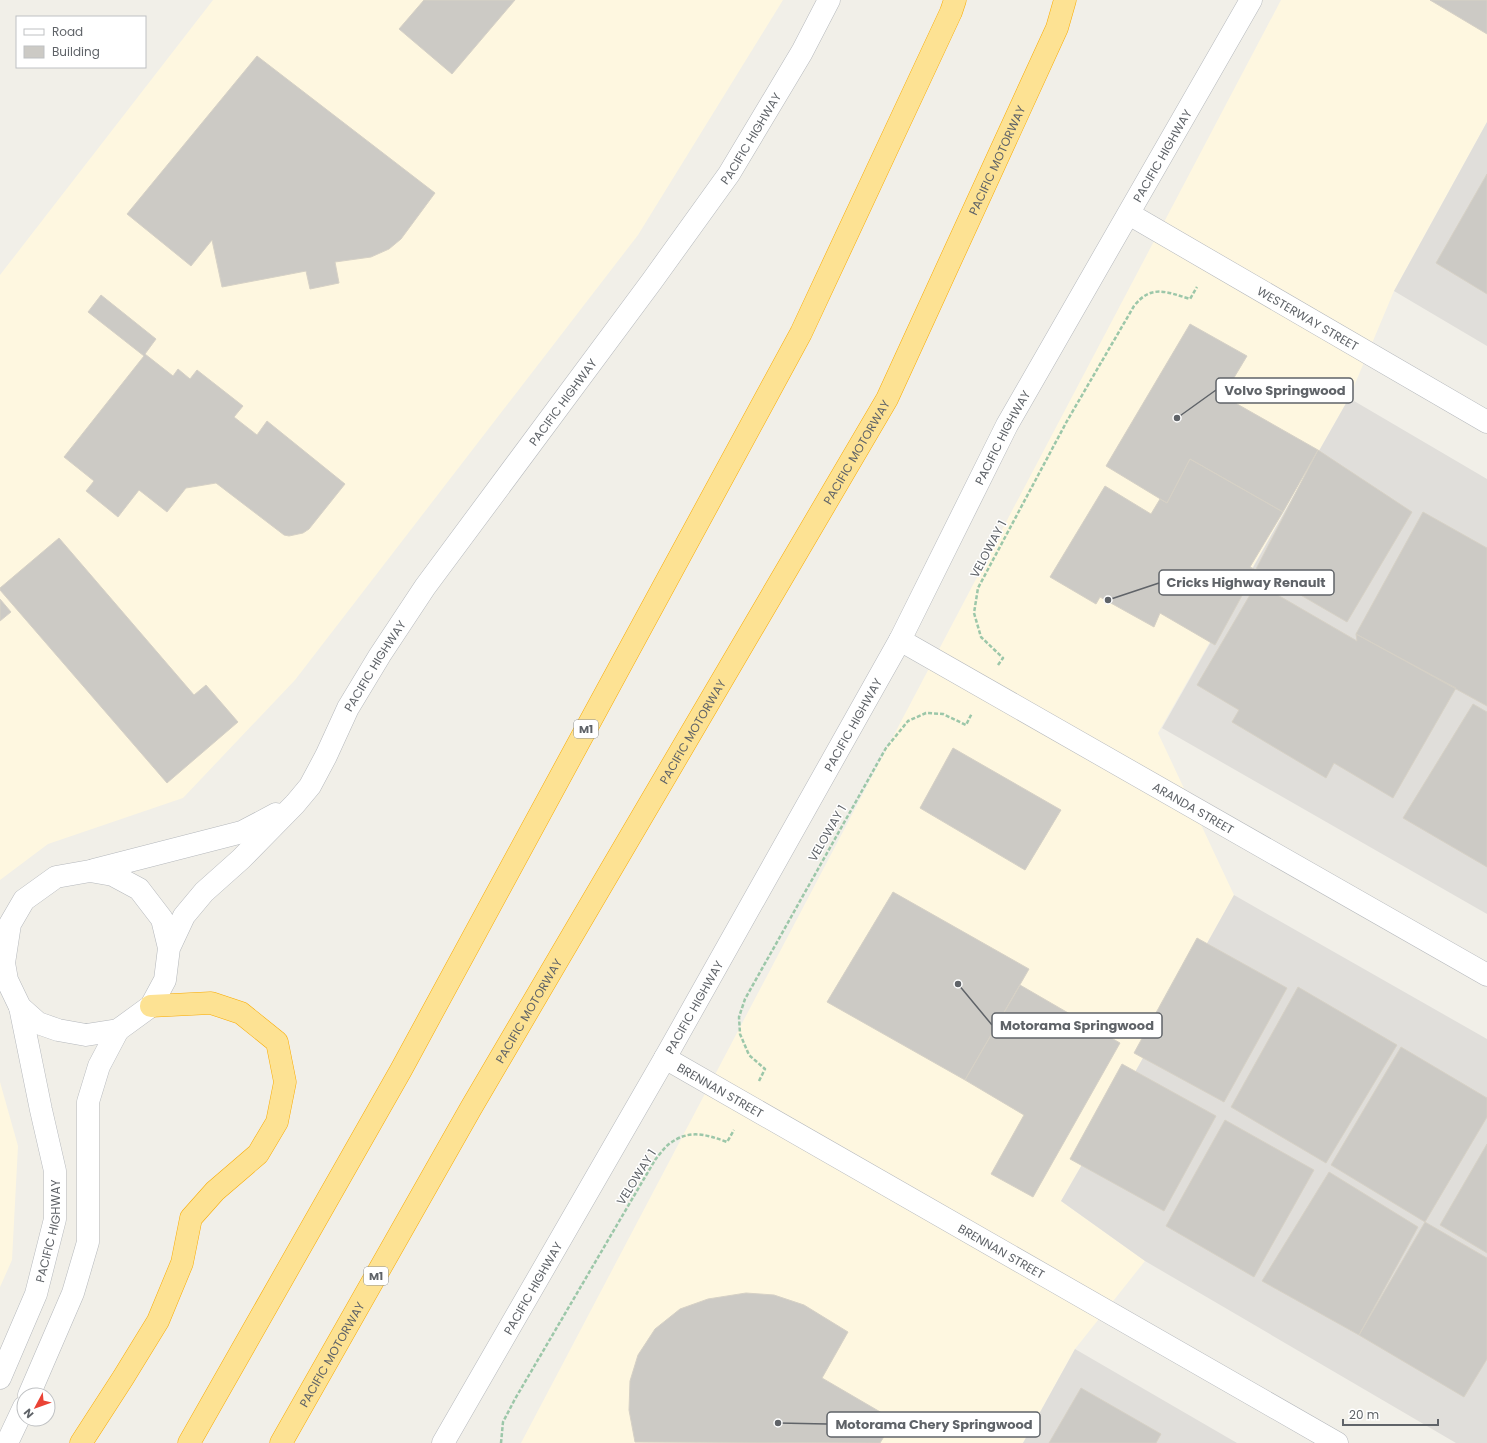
<svg xmlns="http://www.w3.org/2000/svg" width="1487" height="1443" font-family="Poppins,sans-serif">
  <rect width="100%" height="100%" fill="#f1efe8"/>
  <path fill="#fef7e0" d="M213,0H783L638,235L295,680L183,798L48,844L0,880V275Z
    M1281,0H1487V122L1394,291L1349,398L1158,733L1234,895L1129,1083L1061,1201L1145,1261L1075,1349L1023,1443H521Z
    M0,1082L18,1146L12,1260L0,1287Z"/>
  <path fill="#e0deda" d="M1487,122V346L1394,291Z
    M1349,398L1487,479V914L1162,728Z
    M1234,895L1487,1039V1443H1456L1145,1261L1061,1201L1129,1083Z
    M1075,1349L1237,1443H1023Z"/>
  <path fill="#cccac5" stroke="#d6d1c6" d="M424,0H515L452,74L399,29Z
    M1430,0H1487V34Z
    M257,56L435,193L401,239L389,249L371,257L335,262L339,283L310,289L306,271L222,287L212,240L191,266L127,214Z
    M1487,174V294L1436,263Z
    M101,295L156,339L145,354L173,376L178,369L190,379L197,370L243,406L234,417L257,435L267,421L345,484L309,529L303,533L289,536L284,535L216,483L186,488L167,512L139,490L118,517L86,491L94,481L64,457L144,356L88,312Z
    M1190,324L1247,356L1223,396L1318,450L1283,512L1190,459L1167,503L1106,466Z
    M1318,450L1412,512L1347,622L1256,569Z
    M1190,459L1283,512L1250,567L1256,570L1215,645L1160,613L1154,627L1100,597L1096,604L1050,577L1105,486L1151,514L1160,499L1167,503Z
    M1423,512L1487,548V706L1356,634Z
    M59,538L194,695L206,685L238,722L167,783L0,590V588Z
    M1257,583L1357,641L1356,634L1456,688L1393,798L1334,763L1326,778L1232,722L1239,710L1197,685Z
    M0,599L11,612L0,621Z
    M1473,704L1487,712V867L1403,818Z
    M953,748L1061,810L1025,870L920,808Z
    M893,892L1029,969L965,1080L827,1002Z
    M1197,938L1287,988L1224,1102L1134,1053Z
    M1020,985L1120,1043L1033,1197L991,1174L1024,1115L965,1080Z
    M1298,987L1397,1045L1326,1163L1231,1107Z
    M1401,1047L1487,1098V1117L1425,1222L1331,1165Z
    M1122,1064L1216,1116L1164,1211L1070,1159Z
    M1225,1120L1314,1170L1254,1277L1166,1226Z
    M1487,1144V1253L1440,1225Z
    M1329,1172L1418,1227L1359,1335L1262,1281Z
    M1425,1222L1487,1258V1359L1464,1397L1359,1335Z
    M746,1293L774,1295L804,1305L848,1332L822,1378L894,1420L880,1443L635,1442L629,1410L630,1381L638,1355L655,1329L680,1309L708,1299Z
    M1081,1388L1161,1434L1156,1443H1049Z"/>
  <g fill="none" stroke-linecap="round" stroke-linejoin="round">
    <g stroke="#b5b8bc" stroke-width="23">
      <g id="minor">
        <path id="s1" d="M1129,214L1487,422"/>
        <path id="s2" d="M900,640L1487,975"/>
        <path id="s3" d="M665,1058L1337,1443"/>
      </g>
    </g>
    <g stroke="#b5b8bc" stroke-width="23">
      <g id="tertiary">
        <path d="M94,870L242,832L276,814"/>
        <path id="s4" d="M169,948L162,919L139,889L113,875L90,871L56,877L24,900L10,924L4,963L7,980L20,1007L38,1023L58,1030L86,1035L118,1030L151,1006L165,980L169,948L184,916L204,892L241,859L295,804L310,786L326,756L348,708L380,655L425,587L652,281L729,174L802,52L829,0"/>
        <path id="s5" d="M0,1378L36,1294L55,1219V1171L41,1110L20,1007"/>
        <path d="M29,1395L73,1293L88,1242V1102L99,1066L118,1030"/>
        <path d="M7,1443L24,1407"/>
        <path id="s6" d="M443,1443L665,1058L900,640L1007,425L1251,0"/>
      </g>
    </g>
    <g stroke="#f9ab00" stroke-width="23">
      <g id="motorway">
        <path d="M81,1443L123,1378L158,1321L182,1263L191,1218L215,1191L258,1154L277,1122L285,1082L277,1042L241,1013L211,1003L151,1006"/>
        <path d="M189,1443L401,1070L801,333L951,12L955,0"/>
        <path id="s7" d="M281,1443L471,1108L887,399L1057,28L1065,0"/>
      </g>
    </g>
    <path stroke="#9cc7a9" stroke-width="2.5" stroke-dasharray="4 2" stroke-linecap="butt" d="M998,665L1003,658L981,637L974,613L978,588L1067,421L1134,306C1151,284 1167,292 1190,299L1197,287
      M759,1081L765,1069L749,1055L740,1034L739,1017L745,999L886,748L908,721L926,713L943,714L966,725L972,713
      M501,1443L503,1422L515,1399L655,1160C659,1155 664,1148 669,1144C689,1129 705,1134 727,1142L734,1130"/>
    <use href="#minor" stroke="#fff" stroke-width="22"/>
    <use href="#tertiary" stroke="#fff" stroke-width="22"/>
    <use href="#motorway" stroke="#fde293" stroke-width="22"/>
  </g>
  <g text-anchor="middle" dominant-baseline="central" stroke-width="3" stroke-linejoin="round" paint-order="stroke">
    <g fill="#fff" stroke="#8f9295" stroke-width="1">
      <rect x="574" y="720" width="24" height="18" rx="3"/>
      <rect x="364" y="1267" width="24" height="18" rx="3"/>
    </g>
    <g font-size="11" font-weight="bold" fill="#5f6368">
      <text x="586" y="729">M1</text>
      <text x="376" y="1276">M1</text>
    </g>
    <g font-size="12" fill="#5f6368" stroke="#fff">
      <text stroke="none"><textPath href="#s4" startOffset="1519">PACIFIC HIGHWAY</textPath></text>
      <text stroke="none"><textPath href="#s6" startOffset="1475">PACIFIC HIGHWAY</textPath></text>
      <text stroke="none"><textPath href="#s7" startOffset="1470">PACIFIC MOTORWAY</textPath></text>
      <text stroke="none"><textPath href="#s1" startOffset="207">WESTERWAY STREET</textPath></text>
      <text stroke="none"><textPath href="#s4" startOffset="1195">PACIFIC HIGHWAY</textPath></text>
      <text stroke="none"><textPath href="#s6" startOffset="1151">PACIFIC HIGHWAY</textPath></text>
      <text stroke="none"><textPath href="#s7" startOffset="1146">PACIFIC MOTORWAY</textPath></text>
      <text transform="translate(988 549) rotate(-62)">VELOWAY 1</text>
      <text stroke="none"><textPath href="#s4" startOffset="871">PACIFIC HIGHWAY</textPath></text>
      <text stroke="none"><textPath href="#s6" startOffset="827">PACIFIC HIGHWAY</textPath></text>
      <text stroke="none"><textPath href="#s7" startOffset="822">PACIFIC MOTORWAY</textPath></text>
      <text stroke="none"><textPath href="#s2" startOffset="338">ARANDA STREET</textPath></text>
      <text transform="translate(827 833) rotate(-60)">VELOWAY 1</text>
      <text stroke="none"><textPath href="#s6" startOffset="503">PACIFIC HIGHWAY</textPath></text>
      <text stroke="none"><textPath href="#s7" startOffset="498">PACIFIC MOTORWAY</textPath></text>
      <text stroke="none"><textPath href="#s3" startOffset="64">BRENNAN STREET</textPath></text>
      <text transform="translate(636 1177) rotate(-58)">VELOWAY 1</text>
      <text stroke="none"><textPath href="#s5" startOffset="156">PACIFIC HIGHWAY</textPath></text>
      <text stroke="none"><textPath href="#s3" startOffset="388">BRENNAN STREET</textPath></text>
      <text stroke="none"><textPath href="#s6" startOffset="179">PACIFIC HIGHWAY</textPath></text>
      <text stroke="none"><textPath href="#s7" startOffset="102">PACIFIC MOTORWAY</textPath></text>
    </g>
  </g>
  <path fill="none" stroke="#5f6368" stroke-width="1.5" d="M1177 418L1216 390M1108 600L1159 583M958 984L992 1025M778 1423L827 1424"/>
  <g fill="#5f6368" stroke="#fff" stroke-width="1.5">
    <circle cx="1177" cy="418" r="4"/>
    <circle cx="1108" cy="600" r="4"/>
    <circle cx="958" cy="984" r="4"/>
    <circle cx="778" cy="1423" r="4"/>
  </g>
  <g fill="#fff" stroke="#5f6368" stroke-width="1.5">
    <rect x="1216" y="378" width="137" height="25" rx="4"/>
    <rect x="1159" y="570" width="175" height="25" rx="4"/>
    <rect x="992" y="1013" width="170" height="25" rx="4"/>
    <rect x="827" y="1412" width="213" height="25" rx="4"/>
  </g>
  <g font-size="13" text-anchor="middle" font-weight="bold" fill="#5f6368">
    <text x="1285" y="395">Volvo Springwood</text>
    <text x="1246" y="587">Cricks Highway Renault</text>
    <text x="1077" y="1030">Motorama Springwood</text>
    <text x="934" y="1429">Motorama Chery Springwood</text>
  </g>
  <rect x="16" y="16" width="130" height="52" fill="#ffffff" stroke="#bfc1c3"/>
  <rect x="24" y="29" width="20" height="6" fill="#ffffff" stroke="#bfc1c3"/>
  <text x="52" y="36" font-size="12" fill="#5f6368">Road</text>
  <rect x="24" y="46" width="20" height="12" fill="#cccac5" stroke="#bfc1c3"/>
  <text x="52" y="56" font-size="12" fill="#5f6368">Building</text>
  <g transform="translate(36 1407) rotate(229)"><circle r="19" fill="#ffffff" stroke="#bfc1c3"/>
  <path d="M0-3L7 15L0 10L-7 15Z" fill="#ea4335"/>
  <text y="-6" font-size="11" font-weight="bold" text-anchor="middle" fill="#5f6368">N</text>
  </g>
  <path d="M1343 1419v6h95v-6" fill="none" stroke="#5f6368" stroke-width="2"/>
  <text x="1349" y="1419" font-size="12" fill="#5f6368" stroke="#ffffff" stroke-width="3" paint-order="stroke">20 m</text>
</svg>
